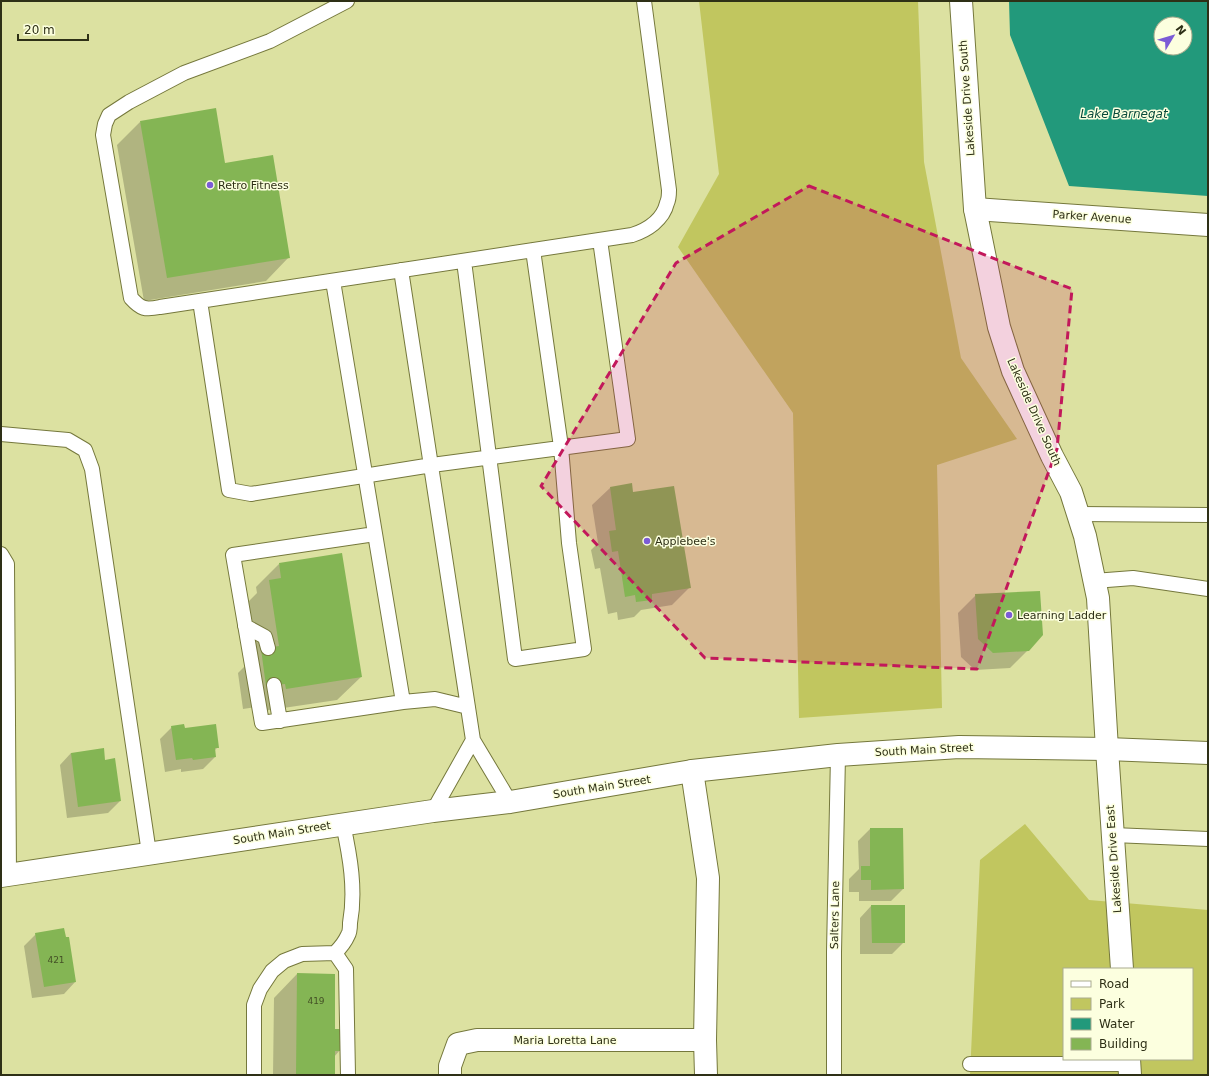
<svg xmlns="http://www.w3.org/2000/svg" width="1209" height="1076" font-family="'DejaVu Sans',sans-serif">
  <rect width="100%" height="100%" fill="#dce1a1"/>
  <path fill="#c1c65f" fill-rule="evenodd" d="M699,1H918L924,162L961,358L1017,439L937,465L942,708L799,718L793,413L678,247L719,174Z
    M1025,824L1089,900L1208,910V1075H970L980,860ZM1064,969H1192V1059H1064Z"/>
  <path fill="#22997b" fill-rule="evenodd" d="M1009,1H1208V196L1069,186L1010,35ZM1161,24H1185V48H1161Z"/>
  <path fill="#0003" d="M140,122L225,164L289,257L266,281L144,301L117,145Z
    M610,488L632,494L690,587L672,605L641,610L634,617L618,620L617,612L608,614L600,568L595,569L591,550L598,543L592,505Z
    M279,564L361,677L337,700L263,711L262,706L243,709L238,673L254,657L246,604L257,593L256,587Z
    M976,595L1028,650L1010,668L975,670L961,657L958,613Z
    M172,727L184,729L218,747L214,751L215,757L203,769L181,772V769L165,772L160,739Z
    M71,753L104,761L120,801L108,813L67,818L60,765Z
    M870,829L903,889L891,901H859V892H849V879L859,869L858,841Z
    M871,906L904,942L892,954H860V918Z
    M36,934L75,982L64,994L32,998L24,946Z
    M297,974L334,975V1030L340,1050L334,1057V1075H273L274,998Z"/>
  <path fill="#84b554" d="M216,108L225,163L273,155L290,258L167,278L140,121Z
    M632,483L633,492L674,486L691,588L652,594V600L636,602L635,595L625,597L618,551L612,552L609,531L616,530L610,487Z
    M342,553L362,677L286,689L285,684L266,686L261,649L279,646L269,580L281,578L279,563Z
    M1040,591L1043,635L1029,651L993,653L978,639L975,594Z
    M184,724L185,728L216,724L219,748H215L216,757L193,760L192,758L176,760L171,726Z
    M104,748L105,760L115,758L121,801L78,807L71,753Z
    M870,828H903L904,889L871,890V880H861V866H870Z
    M871,905H905V943H872Z
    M64,928L66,937H69L76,982L44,987L35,933Z
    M297,973L335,974V1029H341V1051H335V1075H296Z"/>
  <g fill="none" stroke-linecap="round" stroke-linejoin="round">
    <g stroke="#75783c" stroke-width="16">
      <path id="lane" d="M347,1L270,41L184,73L129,102L109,115L105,124L103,135L131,298C141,309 145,310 160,307L632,235C647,230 663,220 667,203C669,199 669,194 669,190L644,1
        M464,261L515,659L584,649L569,543L561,447L533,250
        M401,270L473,740L510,802
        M333,281L403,702L262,723L233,555L375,534
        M200,301L229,490L251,494L432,465L628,439L600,240
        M1,434L68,440L85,450L92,469L149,853
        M1078,514L1208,515
        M1,554L7,564L9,875
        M1094,581L1133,578L1208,589
        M245,626L265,637L268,648
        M274,685L280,721
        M403,702L435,699L468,707
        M433,811L473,740
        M1113,835L1208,839
        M335,953L346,969L348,1075
        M970,1064H1129
        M254,1075V1005L260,989L272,971L284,961L302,954L335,953C340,948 345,942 348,935C350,932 350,927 350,923C356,890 350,856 343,824
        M834,1075V952L838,755"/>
    </g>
    <g stroke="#75783c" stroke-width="24">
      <path id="street" d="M975,209L1208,225
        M1107,749L1122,969
        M692,771L708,878L705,1040L706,1075
        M1129,1059L1130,1075
        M450,1075V1066L458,1044L477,1040H705"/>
    </g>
    <g stroke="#75783c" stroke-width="24">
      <path id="secondary" d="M961,1L975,209L999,327L1013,371L1052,456L1071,492L1085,536L1098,598L1107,749"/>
    </g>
    <g stroke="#75783c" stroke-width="24">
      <path id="highway" d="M1,876L433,811L510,802L692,771L838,755L959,747L1107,749L1208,753"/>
    </g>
    <use href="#lane" stroke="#fff" stroke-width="14"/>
    <use href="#street" stroke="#fff" stroke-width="22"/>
    <use href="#secondary" stroke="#fff" stroke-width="22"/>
    <use href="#highway" stroke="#fff" stroke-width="22"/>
  </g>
  <path fill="#c2185b" fill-opacity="0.2" stroke="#c2185b" stroke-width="3" stroke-dasharray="8 5" stroke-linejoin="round" d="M809,186L1072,289L1057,449L977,669L705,658L541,486L676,263Z"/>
  <g fill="#7b5cd6" stroke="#fcffdf" stroke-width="1.5">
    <circle cx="210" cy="185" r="4"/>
    <circle cx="647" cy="541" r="4"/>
    <circle cx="1009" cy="615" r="4"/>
  </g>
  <g text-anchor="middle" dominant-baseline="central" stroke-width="3" stroke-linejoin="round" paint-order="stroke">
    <g font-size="9" fill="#445126">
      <text x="56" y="960">421</text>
      <text x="316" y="1001">419</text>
    </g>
    <g font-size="11" fill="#2e3016" stroke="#fcffdf">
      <text transform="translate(967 98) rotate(-94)">Lakeside Drive South</text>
      <text transform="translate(1092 217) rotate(4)">Parker Avenue</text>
      <text transform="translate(1034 412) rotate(66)">Lakeside Drive South</text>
      <text transform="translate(924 750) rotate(-3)">South Main Street</text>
      <text transform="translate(602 787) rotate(-9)">South Main Street</text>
      <text transform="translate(282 833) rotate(-9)">South Main Street</text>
      <text transform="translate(1114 859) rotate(-94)">Lakeside Drive East</text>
      <text transform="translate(835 915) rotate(-89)">Salters Lane</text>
      <text x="565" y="1040">Maria Loretta Lane</text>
    </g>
    <g font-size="11" fill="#2e3016" stroke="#fcffdf" text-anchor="start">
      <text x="218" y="185">Retro Fitness</text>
      <text x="655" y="541">Applebee's</text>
      <text x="1017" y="615">Learning Ladder</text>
    </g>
    <g font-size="12" font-style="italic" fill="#094a3b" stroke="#fcffdf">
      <text x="1124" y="114">Lake Barnegat</text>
    </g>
  </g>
  <rect width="1209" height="1076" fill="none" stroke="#2e3016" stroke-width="4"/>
  <rect x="1063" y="968" width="130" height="92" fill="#fcffdf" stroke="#aaac8f"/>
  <rect x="1071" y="981" width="20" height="6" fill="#ffffff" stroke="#aaac8f"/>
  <text x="1099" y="988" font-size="12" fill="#2e3016">Road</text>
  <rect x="1071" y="998" width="20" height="12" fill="#c1c65f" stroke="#aaac8f"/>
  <text x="1099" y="1008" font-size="12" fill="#2e3016">Park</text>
  <rect x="1071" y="1018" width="20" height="12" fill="#22997b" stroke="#aaac8f"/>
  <text x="1099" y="1028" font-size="12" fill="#2e3016">Water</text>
  <rect x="1071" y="1038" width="20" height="12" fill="#84b554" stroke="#aaac8f"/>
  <text x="1099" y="1048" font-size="12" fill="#2e3016">Building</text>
  <g transform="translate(1173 36) rotate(52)"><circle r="19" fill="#fcffdf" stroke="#aaac8f"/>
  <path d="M0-3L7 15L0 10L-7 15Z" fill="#7b5cd6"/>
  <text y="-6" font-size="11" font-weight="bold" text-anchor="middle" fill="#2e3016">N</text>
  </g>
  <path d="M18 34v6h70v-6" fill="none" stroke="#2e3016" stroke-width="2"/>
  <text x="24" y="34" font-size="12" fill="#2e3016" stroke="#fcffdf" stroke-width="3" paint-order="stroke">20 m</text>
</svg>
